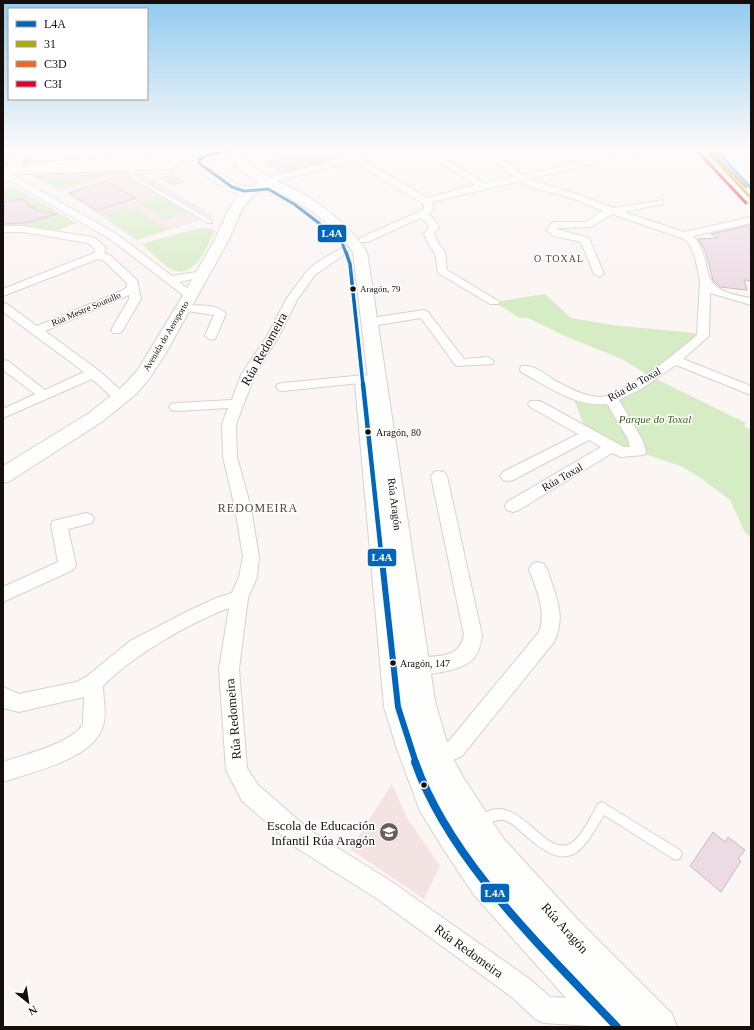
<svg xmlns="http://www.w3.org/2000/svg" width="754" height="1030" font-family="'Times New Roman',serif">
  <rect width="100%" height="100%" fill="#fbf5f4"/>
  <path fill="#f3e4e3" d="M138,172L215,216L137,240L63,191L118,173Z
    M392,784L407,818L440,866L424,899L350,849Z"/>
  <path fill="#d6ecc5" d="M113,171V174L59,191L33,176L41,173Z
    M172,174L186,182L173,186L159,178Z
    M13,186L77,223L58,230L3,228V190Z
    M160,195L188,211L165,220L138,203Z
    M126,206L132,210L136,209L168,229L137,240L106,219L108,218L103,214Z
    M198,228L213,229L215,231C207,246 196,279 173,270C164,267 150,251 142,244Z
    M545,294L571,318L612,325L705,334L652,377L746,423L744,426L751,430V538L745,532L730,500L702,479L683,467L639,452H621L588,435L572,395L600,402L651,377L622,359L567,337L528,318H520L494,302Z"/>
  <path fill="#eddbe4" stroke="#c4bdbf" d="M318,148H324L340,157L282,172L266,163Z
    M107,181L136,198L97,211L69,193Z
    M22,199L29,204L28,206L36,208L35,210L57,214L25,223L3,224L5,202Z
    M751,225V281L744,280L747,290L720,287L713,280L705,250L698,239L718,238L711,234Z
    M713,832L725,842L728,837L745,850L738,859L741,861L721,892L690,866Z"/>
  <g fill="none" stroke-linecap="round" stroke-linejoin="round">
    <path stroke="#d8d2d1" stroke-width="13" stroke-dasharray="13 6" stroke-linecap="butt" d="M3,167L34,166"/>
    <g stroke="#d8d1ce" stroke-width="2">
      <path id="service" d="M133,165L135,166L133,175L212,221V223H208L129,176L131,166Z
        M602,802L680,850L682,854L680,858L676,860L672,858L604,815C580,856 568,873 526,836C520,831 512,822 504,820C495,819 489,824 481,828L477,826L475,822C478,816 484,813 489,811C521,798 545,856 570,844C581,838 592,815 598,804Z"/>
    </g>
    <g stroke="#d8d1ce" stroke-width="2">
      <path id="minor" d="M14,148H22L13,175L118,235L172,276L203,271L207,272L208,274L207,276L179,282L195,294L197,296L195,298H187L110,239L9,180L3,184V176Z
        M334,148H344L356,155L397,148H418L362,159L427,198L475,185L418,148H428L484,183L514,177L479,148H512L495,153L523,175L642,148H659L528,179L580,195L613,208L663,200V204L624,212L684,232L751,217V223L693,236C709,252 703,276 716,286C725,294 740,296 751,298V305L710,293L709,336L683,359L751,386V395L676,365L641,389L619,400L642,439L646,452L644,455L621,457L612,453L519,510L513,512L507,510L505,506L507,502L601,447L589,440L513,480L508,481L503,480L500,476L503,472L578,434L530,407L528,404L530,401H540L624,447H630L628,439L607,404C577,408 547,386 521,372L520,369L521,366C533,364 545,374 554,380C567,387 585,397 600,397C626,395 677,352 697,335L700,281L695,257L690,245L684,239L612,214L591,227L558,228L557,229L589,238L604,274L599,277L594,274L581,242L554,236L546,230L552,223L555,222H586L603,211L574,199L525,185L520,181L432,202L434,206L431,212L428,214L433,218L439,227L434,234L440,246L445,252L447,270L500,302L498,304H490L438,273L435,253L430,247L424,234L429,227L426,222L420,218L368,242H360L359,240L360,238L418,212L424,209V206L422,203L353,161L266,184L262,181L263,179L346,157Z
        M735,178L751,185V191L732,183L731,181Z
        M3,226H23L91,237L95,238L106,248L104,253L111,256L137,280L141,299L121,333H113L111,330L129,299V295L45,331L98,370L125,394L127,397L125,400H115L92,379L3,418V409L35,394L3,370V360L8,361L45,390L84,372L3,312V303L7,304L37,326L121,291L127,287V283L103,260L98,259L3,296V289L94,253L95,249L88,243L23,232H3Z
        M345,246L350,249L349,251L315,275L297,300L279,336L255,375L236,424L237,457L251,508L259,557L257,577L248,598L239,669L247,768L258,785L311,831L392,882L531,980L550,997L586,999L608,1008L612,1017L607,1027L544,1023L535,1019L513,998L376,898L295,847L242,801L226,770L219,669L229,608C189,623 132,656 103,686C103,699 107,713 103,726C94,759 32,772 3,782V762C25,754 71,744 83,724L84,697L19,712L3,708V687L19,694L76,682L86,677L130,641L188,611L216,598L232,593L239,577L243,557L235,508L223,457L222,424L228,408L176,411L171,410L169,407L171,404L176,403L232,400L241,375L267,336L287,298L307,271L316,263Z
        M184,305C196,306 218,303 226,314L215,339L211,340L205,336L214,315L180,310L178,308Z
        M424,310L428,312L464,359L488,357L494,361L493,364L456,366L421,318L371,326L365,322L371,318Z
        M364,375L369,376L371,379L369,382L283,391L278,390L276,387L278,384L283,383Z
        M439,471L444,472L447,476L482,635C481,643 479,652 474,658C464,671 424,677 409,672L406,666L409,660C430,653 459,663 464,635L431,476L434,472Z
        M86,513L92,515L94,519L92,523L68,529L76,565L73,570L3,602V587L58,562L51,525L53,521Z
        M538,562L544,564L547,569C555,595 567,615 554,642L462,756L437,767L430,764L426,757L430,750L448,742L539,632C547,611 536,589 529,569L532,564Z"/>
    </g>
    <g stroke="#d8d1ce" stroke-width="2">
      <path id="secondary" d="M230,148H258L253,151L217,157L211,154L213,152Z
        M176,159L182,163L180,166L166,169L3,175V167L166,161Z
        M267,178C302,187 348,222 367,252L435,701L450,753L463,777L503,838L582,924L672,1014L677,1027H592L474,895L444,850L420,811L397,749L384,707L355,383L358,379H368L353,252C335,223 293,197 263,185L261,182L263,179Z"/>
    </g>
    <g stroke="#d8d1ce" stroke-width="2">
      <path id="primary" d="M699,148H711L751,191V202L746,201Z
        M218,149C233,152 266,170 272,184L267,189L255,194L243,207L228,241L166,353L149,379L136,394L103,421L10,481L3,483V466L89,413L123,386L137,371L182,297L214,241L230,207L239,194C232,193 210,180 205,175C201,172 200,168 196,167L194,160L34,170L28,166L34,162L203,153ZM218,156L230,161L259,183L253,187L238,186L230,179L214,171L206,163V161Z"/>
    </g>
    <use href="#service" fill="#fefefd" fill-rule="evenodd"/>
    <use href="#minor" fill="#fefefd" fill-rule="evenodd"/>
    <use href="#secondary" fill="#fefefd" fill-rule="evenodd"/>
    <use href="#primary" fill="#fefefd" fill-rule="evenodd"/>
    <g stroke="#fff" stroke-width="4.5">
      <path id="bus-1-far4" d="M250,148L226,151L208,155L200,159L199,163L232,187L244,191L268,189L294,204L341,240L346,253"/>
    </g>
    <g stroke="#fff" stroke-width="5.5">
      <path id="bus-1-far3" d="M346,252L350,264L363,385"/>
    </g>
    <g stroke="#fff" stroke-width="8">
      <path id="bus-1-far2" d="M363,384L381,552"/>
    </g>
    <g stroke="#fff" stroke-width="9">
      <path id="bus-1-far1" d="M381,551L398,707L416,763"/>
    </g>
    <g stroke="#fff" stroke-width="10">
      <path id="bus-1" d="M415,762C450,862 546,951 617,1027"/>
    </g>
    <g stroke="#fff" stroke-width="4.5">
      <path id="bus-2" d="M704,148L751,198"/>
    </g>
    <g stroke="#fff" stroke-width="4.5">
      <path id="bus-3" d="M712,153L746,187"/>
    </g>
    <g stroke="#fff" stroke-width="4.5">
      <path id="bus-4" d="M699,153L746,203"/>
    </g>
    <g stroke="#fff" stroke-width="4.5">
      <path id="bus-5" d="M714,148L751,188"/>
    </g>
    <use href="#bus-1-far4" stroke="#0065bd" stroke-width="3"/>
    <use href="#bus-1-far3" stroke="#0065bd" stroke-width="3.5"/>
    <use href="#bus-1-far2" stroke="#0065bd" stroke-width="4.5"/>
    <use href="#bus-1-far1" stroke="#0065bd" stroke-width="6"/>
    <use href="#bus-1" stroke="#0065bd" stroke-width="8"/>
    <use href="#bus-2" stroke="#adab04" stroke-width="3"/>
    <use href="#bus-3" stroke="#f26522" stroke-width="3"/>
    <use href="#bus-4" stroke="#e4002b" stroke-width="3"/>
    <use href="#bus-5" stroke="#02b7d9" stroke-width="3"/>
  </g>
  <linearGradient id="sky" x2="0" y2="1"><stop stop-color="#91cbee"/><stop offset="0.51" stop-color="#fdfafa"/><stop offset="1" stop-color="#fdfafa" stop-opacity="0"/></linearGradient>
  <rect width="754" height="293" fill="url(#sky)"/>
  <defs>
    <g id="school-disc" transform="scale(1)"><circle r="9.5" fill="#665f5d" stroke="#fff"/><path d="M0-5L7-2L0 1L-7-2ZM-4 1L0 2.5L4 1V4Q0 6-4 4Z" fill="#fff"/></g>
  </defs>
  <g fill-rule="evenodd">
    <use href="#school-disc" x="389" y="832"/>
  </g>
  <g fill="#150e0b" stroke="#fff" stroke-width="1.5">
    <circle cx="353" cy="289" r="3.5"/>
    <circle cx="368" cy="432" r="3.5"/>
    <circle cx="393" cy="663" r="3.5"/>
    <circle cx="424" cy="785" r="3.5"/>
  </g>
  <g text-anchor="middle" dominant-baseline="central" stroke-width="3" stroke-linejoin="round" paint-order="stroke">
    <g font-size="9" fill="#150e0b" stroke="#fff" text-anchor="start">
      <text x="360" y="289">Aragón, 79</text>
    </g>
    <g font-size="9" fill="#150e0b" stroke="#fff">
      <text transform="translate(86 309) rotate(-23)">Rúa Mestre Soutullo</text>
      <text transform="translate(166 336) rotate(-59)">Avenida do Aeroporto</text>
    </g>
    <g font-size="10" letter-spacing="1" fill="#56443e" stroke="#fff">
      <text x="559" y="258">O TOXAL</text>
    </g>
    <g font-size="10" fill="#150e0b" stroke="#fff" text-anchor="start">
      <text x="376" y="432">Aragón, 80</text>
      <text x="400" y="663">Aragón, 147</text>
    </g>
    <g font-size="11" fill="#150e0b" stroke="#fff">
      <text transform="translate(634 384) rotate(-29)">Rúa do Toxal</text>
      <text transform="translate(562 477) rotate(-30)">Rúa Toxal</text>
      <text transform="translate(395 504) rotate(83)">Rúa Aragón</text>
    </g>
    <g font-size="11" font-style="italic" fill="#386319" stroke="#fff">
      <text x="655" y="419">Parque do Toxal</text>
    </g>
    <g font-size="12" letter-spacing="1" fill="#56443e" stroke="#fff">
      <text x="258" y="508">REDOMEIRA</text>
    </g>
    <g font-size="13" fill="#150e0b" stroke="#fff">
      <text transform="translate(264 349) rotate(-61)">Rúa Redomeira</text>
      <text transform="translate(233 719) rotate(-95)">Rúa Redomeira</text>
      <text transform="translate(565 928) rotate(48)">Rúa Aragón</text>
      <text transform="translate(469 951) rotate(36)">Rúa Redomeira</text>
    </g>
    <g font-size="13" fill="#150e0b" stroke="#fff" text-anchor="end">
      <text x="375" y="825">Escola de Educación<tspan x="375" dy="15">Infantil Rúa Aragón</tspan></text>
    </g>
  </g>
  <g stroke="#fff" stroke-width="1.5">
    <rect x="317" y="224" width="30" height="19" rx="4" fill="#0065bd"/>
    <rect x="367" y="548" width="30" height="19" rx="4" fill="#0065bd"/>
    <rect x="480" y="883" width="30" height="20" rx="4" fill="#0065bd"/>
  </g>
  <g font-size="11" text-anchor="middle" font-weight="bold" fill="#fff">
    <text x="332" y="237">L4A</text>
    <text x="382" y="561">L4A</text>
    <text x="495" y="897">L4A</text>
  </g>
  <rect width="754" height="1030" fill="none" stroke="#150e0b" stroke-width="8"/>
  <rect x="8" y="8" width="140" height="92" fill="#ffffff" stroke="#a19f9d"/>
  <rect x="16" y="21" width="20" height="6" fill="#0065bd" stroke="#a19f9d"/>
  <text x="44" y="28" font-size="12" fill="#150e0b">L4A</text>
  <rect x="16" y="41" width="20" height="6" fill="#adab04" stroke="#a19f9d"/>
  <text x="44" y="48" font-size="12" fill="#150e0b">31</text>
  <rect x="16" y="61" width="20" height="6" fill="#f26522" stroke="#a19f9d"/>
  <text x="44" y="68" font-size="12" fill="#150e0b">C3D</text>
  <rect x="16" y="81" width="20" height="6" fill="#e4002b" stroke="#a19f9d"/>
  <text x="44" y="88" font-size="12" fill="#150e0b">C3I</text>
  <g transform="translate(28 1002) rotate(150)" stroke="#ffffff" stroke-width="3" paint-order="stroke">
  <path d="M0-3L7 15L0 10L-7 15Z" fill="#150e0b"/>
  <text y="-6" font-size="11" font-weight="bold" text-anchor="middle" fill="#150e0b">N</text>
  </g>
</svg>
